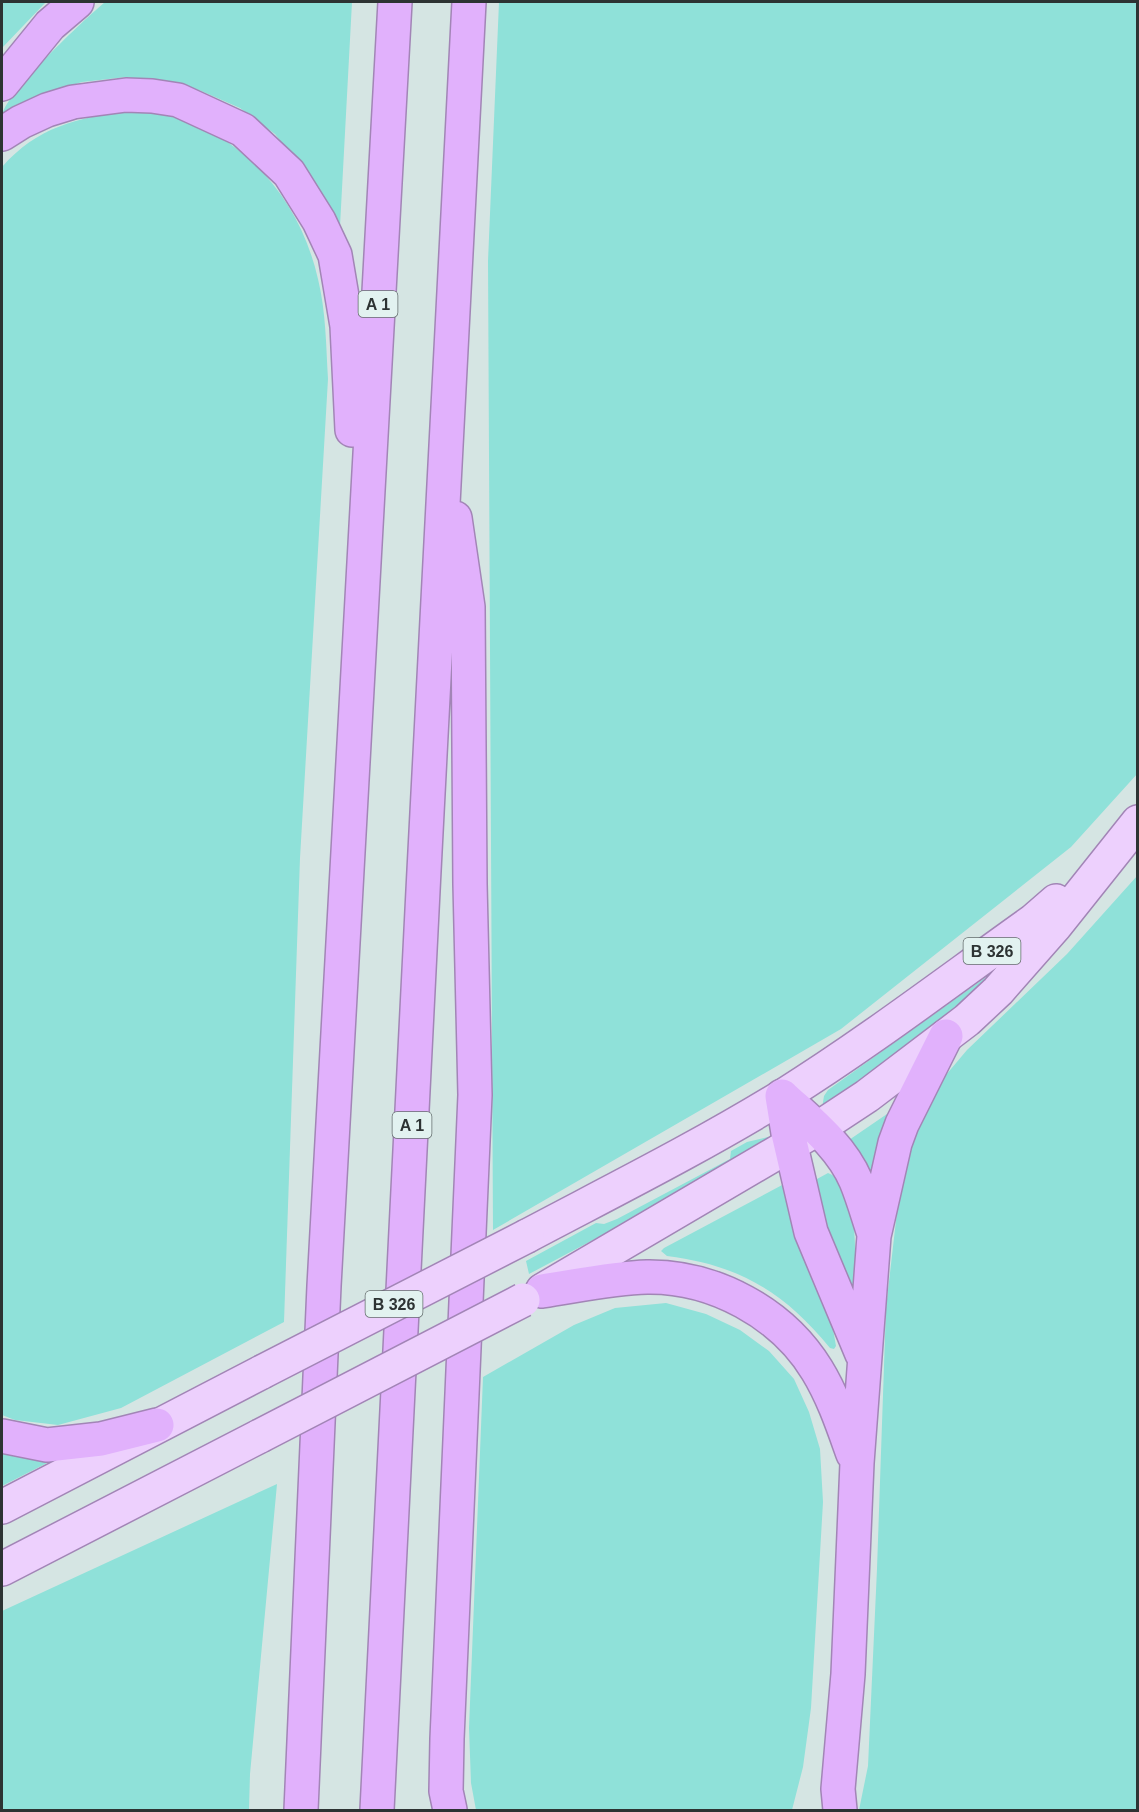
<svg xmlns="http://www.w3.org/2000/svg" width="1139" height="1812" font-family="Helvetica,sans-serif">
  <rect width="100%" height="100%" fill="#d5e5e3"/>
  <path fill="#8fe1d9" d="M2,2H46L2,48Z
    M105,2H352L340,226L332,227L295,159L275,134L240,108L199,90L126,77L82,82L46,94L2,117C1,97 86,18 105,2Z
    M499,2H1137L1138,773L1071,847L841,1029L493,1230L488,261Z
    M128,111C151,113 173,115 195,123C202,126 209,131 215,134C269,166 304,218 318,279C326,312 326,345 328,379L300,858L284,1322L121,1408L58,1425L15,1420L2,1415V167C37,127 77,118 128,111Z
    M1137,876V1810H859L868,1766L877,1569L886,1308L902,1168L914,1127L940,1082L967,1050L1067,954Z
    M989,975L991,977L933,1033L822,1108L824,1096L828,1090Z
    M887,1114H890L872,1178L849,1140Z
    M768,1137L772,1139V1145L529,1274L526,1261L596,1223L604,1224L617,1219L730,1159L731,1151L747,1142Z
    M828,1173C860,1185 855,1257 855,1285L853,1288L849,1286C838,1262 810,1204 817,1179Z
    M784,1184L830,1312L836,1346L834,1349L830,1348C784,1292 739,1265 667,1256L661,1251L664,1248Z
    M666,1303L706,1314L740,1330L769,1351L794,1379L809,1412L820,1449L823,1502L811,1708L803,1767L792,1810H476L471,1783L469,1728L483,1377L574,1325L615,1308Z
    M2,1450L51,1461L2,1486Z
    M277,1484L250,1774L249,1810H2V1611Z"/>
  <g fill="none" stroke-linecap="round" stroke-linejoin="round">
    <g stroke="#a285b6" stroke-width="36">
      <path id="major" d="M527,1236C612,1191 700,1147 783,1096C869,1042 950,980 1033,921L1056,901
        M543,1290L817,1129L867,1096L967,1020L998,991L1056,925L1138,822
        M2,1507L262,1372
        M2,1569L260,1436"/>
    </g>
    <g stroke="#a285b6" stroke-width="36">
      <path id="highway" d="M2,84L50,25L77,2
        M2,134L21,122L47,110L73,102L126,95L152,96L178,100L243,130L289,173L319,221L335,255L347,326L352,430
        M782,1096L788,1133L811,1232L862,1354
        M782,1096C809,1121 841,1146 856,1181C863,1198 868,1216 874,1234
        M542,1291C576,1286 612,1278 647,1277C714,1276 782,1313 817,1370C833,1396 843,1426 853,1454
        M2,1436L47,1445L101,1439L157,1425
        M301,1810L324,1286L395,2
        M377,1810C409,1208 435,604 469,2
        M450,1810L446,1791L447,1739L475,1095L470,884L468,607L455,518
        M840,1810L838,1789L848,1674L857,1463L874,1236L895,1143L902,1124L946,1036"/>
    </g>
    <use href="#major" stroke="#edd0fd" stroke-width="33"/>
    <use href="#highway" stroke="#e1b1fc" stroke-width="33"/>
    <g stroke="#a285b6" stroke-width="36" stroke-linecap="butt">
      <path id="major-bridge" d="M262,1372L527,1236
        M260,1436L523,1300"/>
    </g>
    <use href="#major-bridge" stroke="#edd0fd" stroke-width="33"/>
  </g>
  <g text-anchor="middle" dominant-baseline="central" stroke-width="4.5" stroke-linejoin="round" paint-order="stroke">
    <g fill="#e2f2f0" stroke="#636c6c" stroke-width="1.5">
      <rect x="358.5" y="291" width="39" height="26" rx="4.5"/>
      <rect x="963.5" y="938" width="57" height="26" rx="4.5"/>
      <rect x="392.5" y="1112" width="39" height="26" rx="4.5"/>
      <rect x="365.5" y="1291" width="57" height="26" rx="4.5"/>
    </g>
    <g font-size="16" font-weight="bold" fill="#2d3333">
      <text x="378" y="304">A 1</text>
      <text x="992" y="951">B 326</text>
      <text x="412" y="1125">A 1</text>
      <text x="394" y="1304">B 326</text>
    </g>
  </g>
  <rect width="1139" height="1812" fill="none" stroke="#2d3333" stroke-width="6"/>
</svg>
